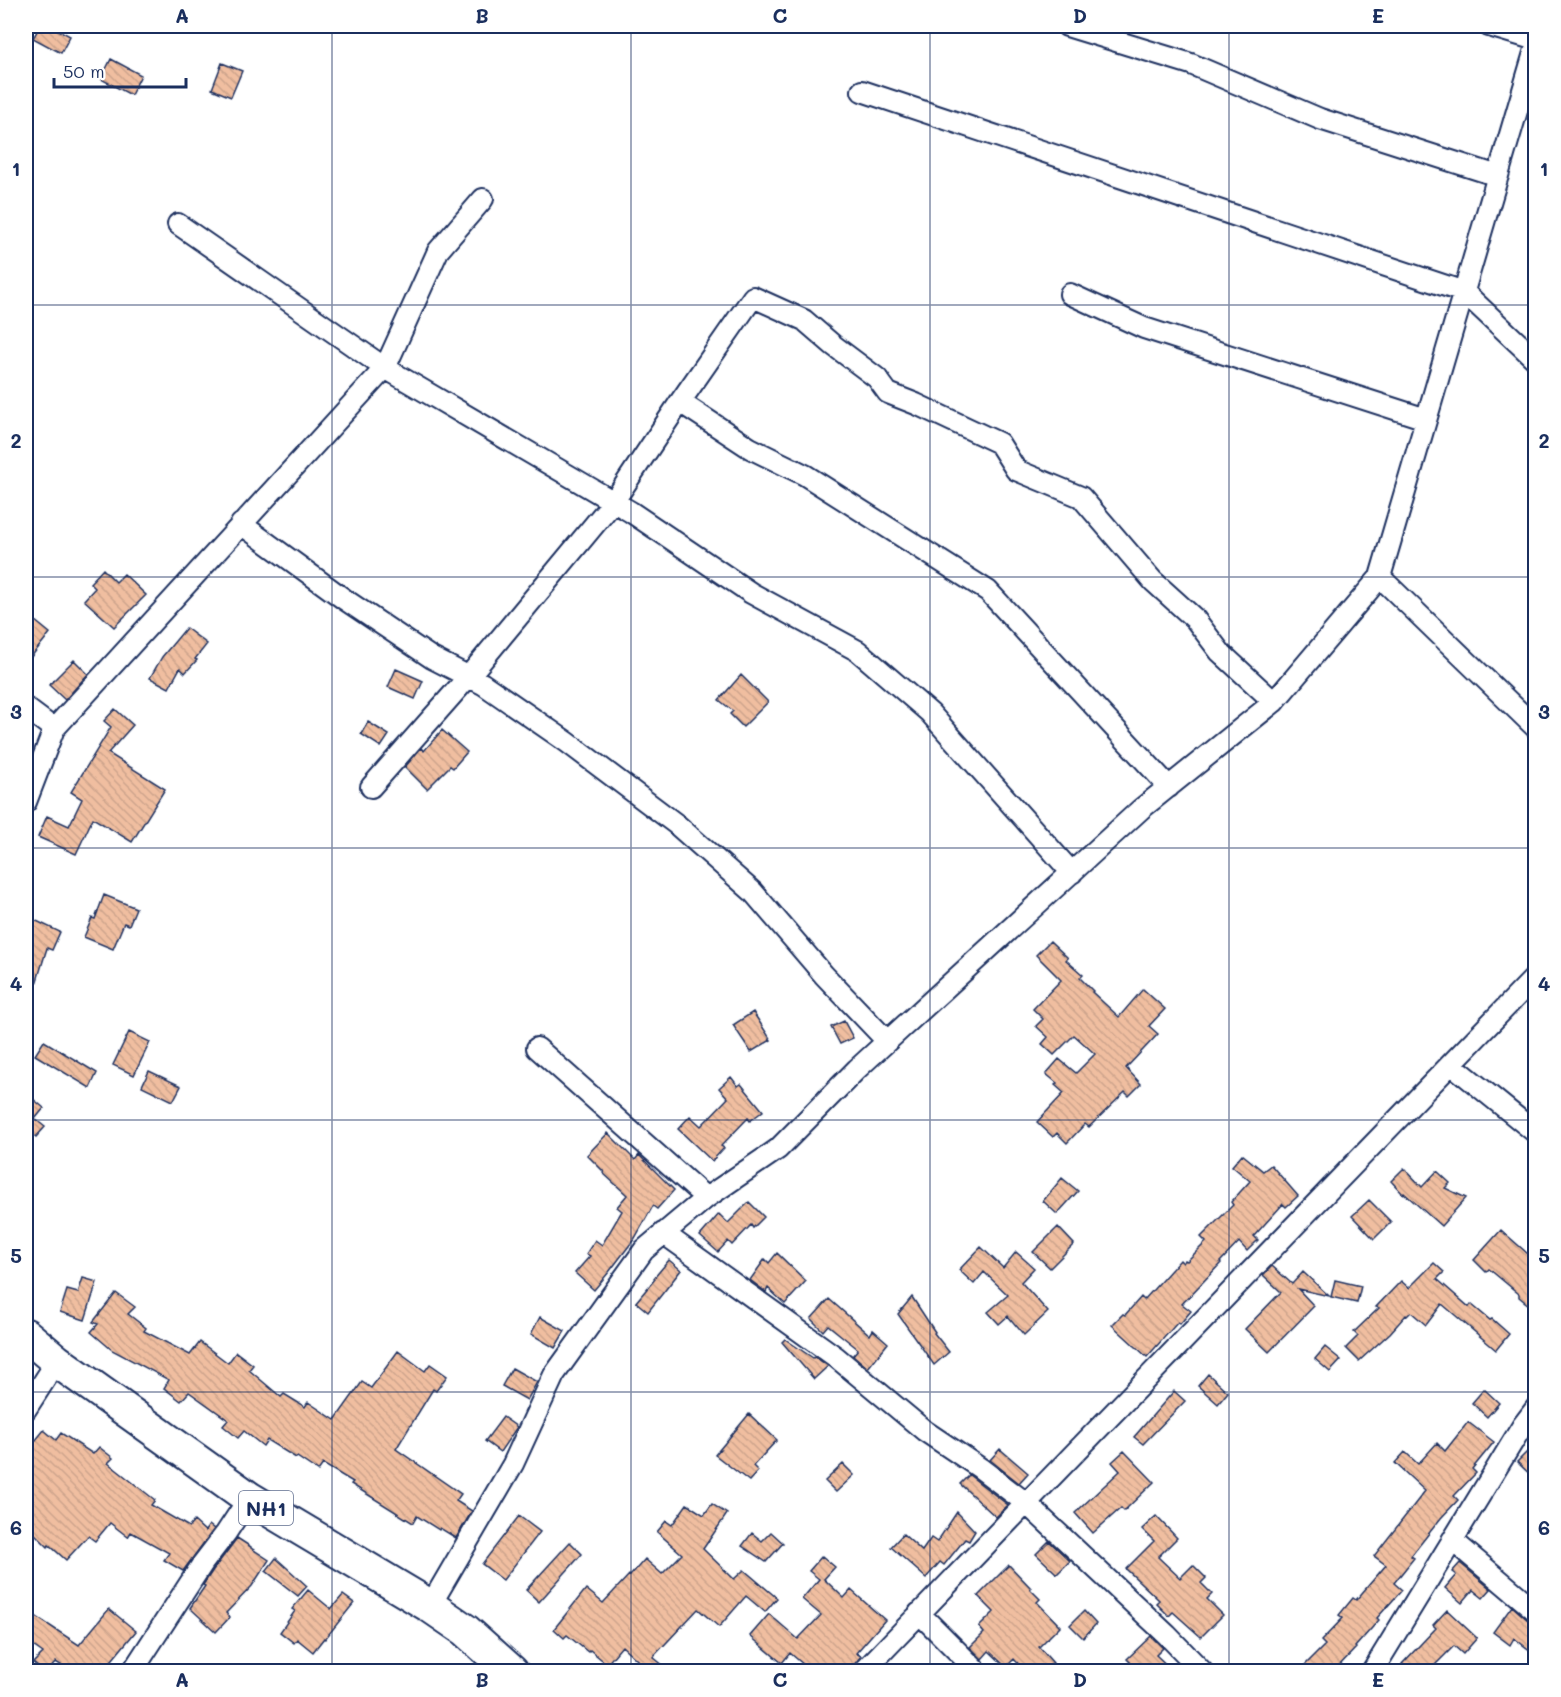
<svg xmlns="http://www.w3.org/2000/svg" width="1561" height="1697" font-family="Mali,sans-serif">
  <defs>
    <pattern id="building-back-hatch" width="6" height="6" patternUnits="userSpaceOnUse" patternTransform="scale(1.5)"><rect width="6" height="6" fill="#f0bea0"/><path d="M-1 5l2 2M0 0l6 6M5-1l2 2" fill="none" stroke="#cda48c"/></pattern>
  </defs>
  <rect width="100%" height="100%" fill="#fff"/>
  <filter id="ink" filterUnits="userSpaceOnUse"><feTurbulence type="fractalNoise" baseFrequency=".0167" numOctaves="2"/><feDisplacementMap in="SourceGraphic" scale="12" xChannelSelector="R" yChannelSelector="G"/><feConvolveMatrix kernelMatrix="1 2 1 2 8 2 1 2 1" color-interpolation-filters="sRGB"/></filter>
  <g filter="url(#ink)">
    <path fill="url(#building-back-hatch)" stroke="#1b2f5e" stroke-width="1.5" d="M40,26H51L70,36L61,53L33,38Z
      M111,59L141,75L131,95L101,79Z
      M222,63L242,71L231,97L212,89Z
      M103,569L116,582L124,574L146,595L114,627L84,600L95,588L90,583Z
      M34,620L50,633L26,663V630Z
      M186,628L207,644L195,659L197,660L185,673L180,668L169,688L150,678L162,657Z
      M74,660L88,674L65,700L49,685Z
      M396,669L423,681L415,699L388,687Z
      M741,675L768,702L743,727L730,714L733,711L719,700Z
      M115,709L133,725L108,753L165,789L132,842L93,818L76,854L38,837L47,816L69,826L82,799L71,792L111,727L104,721Z
      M368,722L389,735L381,747L361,734Z
      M442,730L467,752L453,768L450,766L427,789L405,767L421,748L424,751Z
      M104,895L136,908L129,925L124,923L113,949L84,937L92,918L95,919Z
      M26,916L60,932L52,950L47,948L29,1007H26Z
      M1050,941L1068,958L1066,960L1083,975L1080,978L1093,991L1092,992L1119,1017L1143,989L1165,1009L1149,1026L1158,1034L1126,1068L1141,1084L1129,1096L1125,1092L1089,1127L1085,1124L1067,1143L1057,1133L1053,1137L1037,1122L1064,1093L1055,1085L1057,1083L1046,1074L1059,1059L1076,1073L1095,1054L1074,1035L1054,1055L1042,1044L1048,1037L1036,1026L1043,1019L1033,1009L1061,980L1036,955Z
      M753,1012L771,1040L751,1052L733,1025Z
      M844,1021L853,1038L840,1044L831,1027Z
      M129,1032L150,1042L134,1075L113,1065Z
      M44,1041L97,1073L90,1088L35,1055Z
      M149,1071L181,1086L173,1101L142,1086Z
      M731,1077L738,1086L741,1084L763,1111L750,1121L748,1118L721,1146L724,1148L712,1161L678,1129L690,1116L701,1126L728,1098L719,1088Z
      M26,1093L44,1108L35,1119L45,1127L36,1137L27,1130L26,1132Z
      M608,1133L635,1160L639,1155L674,1190L657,1209L653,1206L635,1238L609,1272L594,1290L575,1273L590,1256L586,1254L595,1240L602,1245L622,1211L617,1207L627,1195L603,1173L604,1172L587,1155Z
      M1242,1154L1263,1171L1271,1165L1298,1196L1286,1207L1283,1204L1254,1236L1258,1240L1247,1251L1239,1242L1220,1262L1221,1263L1182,1304L1191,1311L1180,1324L1178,1322L1147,1357L1112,1325L1123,1314L1125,1315L1141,1297L1144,1300L1180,1260L1183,1263L1185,1260L1187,1261L1206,1242L1201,1237L1233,1205L1231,1202L1250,1181L1232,1166Z
      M1404,1168L1422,1187L1437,1171L1450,1183L1445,1188L1466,1198L1441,1226L1404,1193L1403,1194L1391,1181Z
      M1062,1178L1078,1191L1057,1214L1043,1201Z
      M1369,1200L1391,1222L1374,1239L1352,1216Z
      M749,1202L764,1217L753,1228L751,1225L732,1245L728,1241L718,1252L700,1236L719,1214L728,1223Z
      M1058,1227L1074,1244L1050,1268L1033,1252Z
      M1501,1230L1536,1261V1311L1519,1297V1294L1489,1269L1486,1272L1474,1260Z
      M981,1247L1003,1268L1016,1252L1034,1268L1021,1282L1048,1312L1024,1335L1008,1316L999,1324L988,1312L1008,1295L984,1272L974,1284L959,1270Z
      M777,1253L806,1281L785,1304L768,1288L766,1292L750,1280L765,1259L769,1263Z
      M669,1260L681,1270L648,1312L636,1302L655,1279L654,1278Z
      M1434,1263L1444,1272L1437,1279L1469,1307L1471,1304L1490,1320L1492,1319L1509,1334L1496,1350L1442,1304L1426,1325L1411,1312L1407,1316L1406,1315L1390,1333L1359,1361L1346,1348L1358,1336L1354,1332L1379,1308L1376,1307L1401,1281L1409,1288Z
      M1272,1266L1292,1284L1303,1272L1329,1296L1298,1289L1314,1306L1269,1352L1245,1329L1281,1292L1263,1275Z
      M83,1278L97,1282L85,1320L60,1312L67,1290L78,1293Z
      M1335,1280L1361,1286L1357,1303L1331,1297Z
      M116,1293L135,1307L128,1314L146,1328L144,1331L190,1355L200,1342L228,1363L236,1352L253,1365L249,1370L281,1397L284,1394L305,1407L308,1402L335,1420L362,1382L371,1388L398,1351L425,1371L430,1364L447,1376L436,1391L433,1389L396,1449L461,1494L456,1501L472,1511L456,1538L440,1528L439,1530L417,1516L413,1523L351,1484L353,1482L323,1464L318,1471L297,1457L296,1458L267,1440L263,1446L244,1431L238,1438L223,1426L228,1420L189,1392L181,1401L164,1388L169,1380L112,1350L91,1332L98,1324L93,1322Z
      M912,1297L935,1332L934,1333L949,1352L934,1365L898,1314Z
      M829,1299L870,1335L873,1330L888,1343L868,1368L853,1355L858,1349L828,1325L823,1331L811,1319Z
      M540,1317L565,1331L555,1348L531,1334Z
      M785,1339L813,1358L815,1357L828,1366L814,1379L782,1342Z
      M1325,1347L1341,1360L1330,1372L1315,1359Z
      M512,1368L537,1382L527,1400L502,1386Z
      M1208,1374L1228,1392L1218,1404L1198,1386Z
      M1484,1389L1499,1403L1487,1417L1472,1403Z
      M1174,1391L1185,1401L1143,1444L1134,1437Z
      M749,1414L777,1440L753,1466L758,1471L749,1481L715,1455Z
      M503,1417L517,1427L500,1452L485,1441Z
      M1468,1422L1494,1442L1472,1469L1476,1473L1454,1496L1458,1500L1441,1518L1411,1556L1414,1558L1394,1583L1402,1590L1377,1618L1379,1620L1355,1647L1356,1648L1334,1671H1299L1325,1645L1321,1641L1343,1618L1339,1615L1353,1598L1356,1600L1386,1565L1374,1556L1425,1491L1395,1463L1405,1452L1418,1464L1437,1443L1445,1451Z
      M44,1430L56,1440L61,1433L93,1454L99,1447L113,1458L108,1463L155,1500L151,1505L189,1527L194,1521L205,1531L209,1525L214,1529L183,1571L164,1560L169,1553L131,1532L128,1537L110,1523L95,1541L88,1536L66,1560L49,1545L48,1547L26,1525V1478L33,1467L26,1461V1452Z
      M1536,1443V1480L1517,1462Z
      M1000,1449L1028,1473L1019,1483L990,1460Z
      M1124,1451L1154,1482L1124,1511L1121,1508L1093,1533L1075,1513L1120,1471L1112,1462Z
      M843,1464L854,1475L836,1492L825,1481Z
      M969,1475L1008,1505L996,1517L960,1484Z
      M687,1504L704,1515L712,1504L727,1514L703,1549L734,1579L744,1570L777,1598L765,1612L746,1596L719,1627L698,1609L653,1657L670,1671H649L622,1646L607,1664L590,1650L588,1652L567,1635L564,1638L554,1629L586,1589L603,1603L629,1575L630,1576L645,1559L662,1574L682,1554L657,1532L666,1521L672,1525Z
      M957,1512L975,1531L969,1541L965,1539L944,1565L940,1562L926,1578L891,1547L903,1534L922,1551L931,1538L937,1542Z
      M519,1516L540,1532L503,1580L482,1564Z
      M1156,1516L1177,1538L1158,1557L1180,1578L1193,1565L1206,1578L1201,1583L1212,1594L1207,1599L1223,1615L1201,1637L1173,1612L1169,1616L1156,1603L1159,1600L1126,1569L1154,1541L1142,1529Z
      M771,1532L783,1543L766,1562L742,1546L752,1533L762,1541Z
      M237,1538L251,1547V1548L269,1560L252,1586L226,1613L230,1617L216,1632L190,1608L205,1586L203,1585L213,1570Z
      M1049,1541L1070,1561L1057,1574L1036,1554Z
      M570,1542L582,1554L539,1602L526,1590Z
      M822,1556L835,1567L824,1579L844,1598L851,1590L885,1620L856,1653L861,1656L849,1671H811L790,1653L782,1663L750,1636L769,1614L798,1639L821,1615L802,1599L819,1579L809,1571Z
      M276,1558L307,1586L298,1596L266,1571Z
      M1460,1563L1491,1589L1483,1598L1473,1590L1462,1603L1445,1588L1456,1575L1452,1572Z
      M1009,1565L1031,1588L1030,1589L1040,1599L1037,1602L1060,1626L1039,1647L1053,1663L1044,1671H1025L1014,1659L1006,1667L989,1651L982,1659L970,1647L984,1633L979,1627L994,1612L978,1596Z
      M308,1590L331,1609L343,1595L354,1603L325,1639L324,1638L313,1652L297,1639L294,1643L280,1632L295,1611L292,1609Z
      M1512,1606L1528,1620L1536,1623V1655L1514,1638L1510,1645L1493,1632Z
      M109,1609L136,1631L103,1671H70L56,1662L48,1671H43L33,1663L43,1653L26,1641V1610L79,1645Z
      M1447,1610L1477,1638L1463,1654L1454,1646L1429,1671H1410L1402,1664L1436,1628L1433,1625Z
      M1084,1611L1096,1624L1083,1638L1070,1625Z
      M1151,1636L1163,1648L1156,1655L1173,1671H1139L1127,1659Z"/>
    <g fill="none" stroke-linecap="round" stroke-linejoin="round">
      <g stroke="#1b2f5e" stroke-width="24">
        <path id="minor" d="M1067,26L1191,64L1320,119L1498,176
          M1489,26L1536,40
          M862,91L1464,292L1536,360
          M178,224L385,368L631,512L751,593L858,651L930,713L1072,873
          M1070,294L1144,328L1426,419
          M680,402L750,448L805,475L988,591L1169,787
          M241,524L344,599L432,658L483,684L567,742L676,824L753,892L824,975L887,1041
          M1380,577L1536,728
          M26,708L54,729
          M371,787L469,676L614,501L680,402L753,297L804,320L833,345L877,378L888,393L916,404L999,443L1016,470L1081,497L1153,581L1195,619L1220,652L1274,702
          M26,802L54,729L385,368L438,251L483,199
          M537,1048L706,1198
          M1451,1064L1536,1133
          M663,1233L836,1357L925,1431L980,1468L1026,1503L1167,1635L1203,1672
          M26,1409L57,1361
          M1452,1540L1536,1611
          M430,1606L513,1464L554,1375L644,1250L706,1198L778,1149L857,1069L1141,809L1274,702L1380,577L1536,46
          M919,1613L978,1672
          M132,1672L203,1563L226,1533L249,1498
          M863,1672L1536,976
          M1372,1672L1523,1425L1536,1408"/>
      </g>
      <g stroke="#1b2f5e" stroke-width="36">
        <path id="trunk" d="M26,1335L57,1361L249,1498L430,1606L465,1630L512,1672"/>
      </g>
      <use href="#minor" stroke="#fff" stroke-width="20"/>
      <use href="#trunk" stroke="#fff" stroke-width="32"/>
    </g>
  </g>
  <path fill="none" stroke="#1b2f5e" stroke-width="1.5" stroke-opacity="0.55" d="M332,26V1672M631,26V1672M930,26V1672M1229,26V1672M26,305H1536M26,577H1536M26,848H1536M26,1120H1536M26,1392H1536"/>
  <g text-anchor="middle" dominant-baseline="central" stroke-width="5" stroke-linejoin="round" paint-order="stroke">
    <rect fill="#fff" stroke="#5f6d8e" stroke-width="1.5" x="239" y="1491" width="54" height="34" rx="4.5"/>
    <g font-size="20" font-weight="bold" fill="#1b2f5e">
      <text x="266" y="1508">NH1</text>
    </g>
  </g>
  <rect width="1561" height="1697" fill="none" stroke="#fff" stroke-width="66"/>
  <path d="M54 78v9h132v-9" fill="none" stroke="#1b2f5e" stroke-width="3"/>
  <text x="63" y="78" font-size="18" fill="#1b2f5e" stroke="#ffffff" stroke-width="4.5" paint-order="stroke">50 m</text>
  <rect x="33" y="33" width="1495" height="1631" fill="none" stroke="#1b2f5e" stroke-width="2"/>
  <g font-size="20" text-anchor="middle" font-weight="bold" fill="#1b2f5e">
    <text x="182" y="23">A</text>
    <text x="482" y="23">B</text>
    <text x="780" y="23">C</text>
    <text x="1080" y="23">D</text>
    <text x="1378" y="23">E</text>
    <text x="16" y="176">1</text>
    <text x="1544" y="176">1</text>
    <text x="16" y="448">2</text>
    <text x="1544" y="448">2</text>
    <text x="16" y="719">3</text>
    <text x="1544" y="719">3</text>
    <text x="16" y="991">4</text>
    <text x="1544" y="991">4</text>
    <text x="16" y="1263">5</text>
    <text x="1544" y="1263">5</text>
    <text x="16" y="1535">6</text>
    <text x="1544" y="1535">6</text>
    <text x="182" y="1687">A</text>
    <text x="482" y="1687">B</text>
    <text x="780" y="1687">C</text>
    <text x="1080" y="1687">D</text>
    <text x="1378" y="1687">E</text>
  </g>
</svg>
